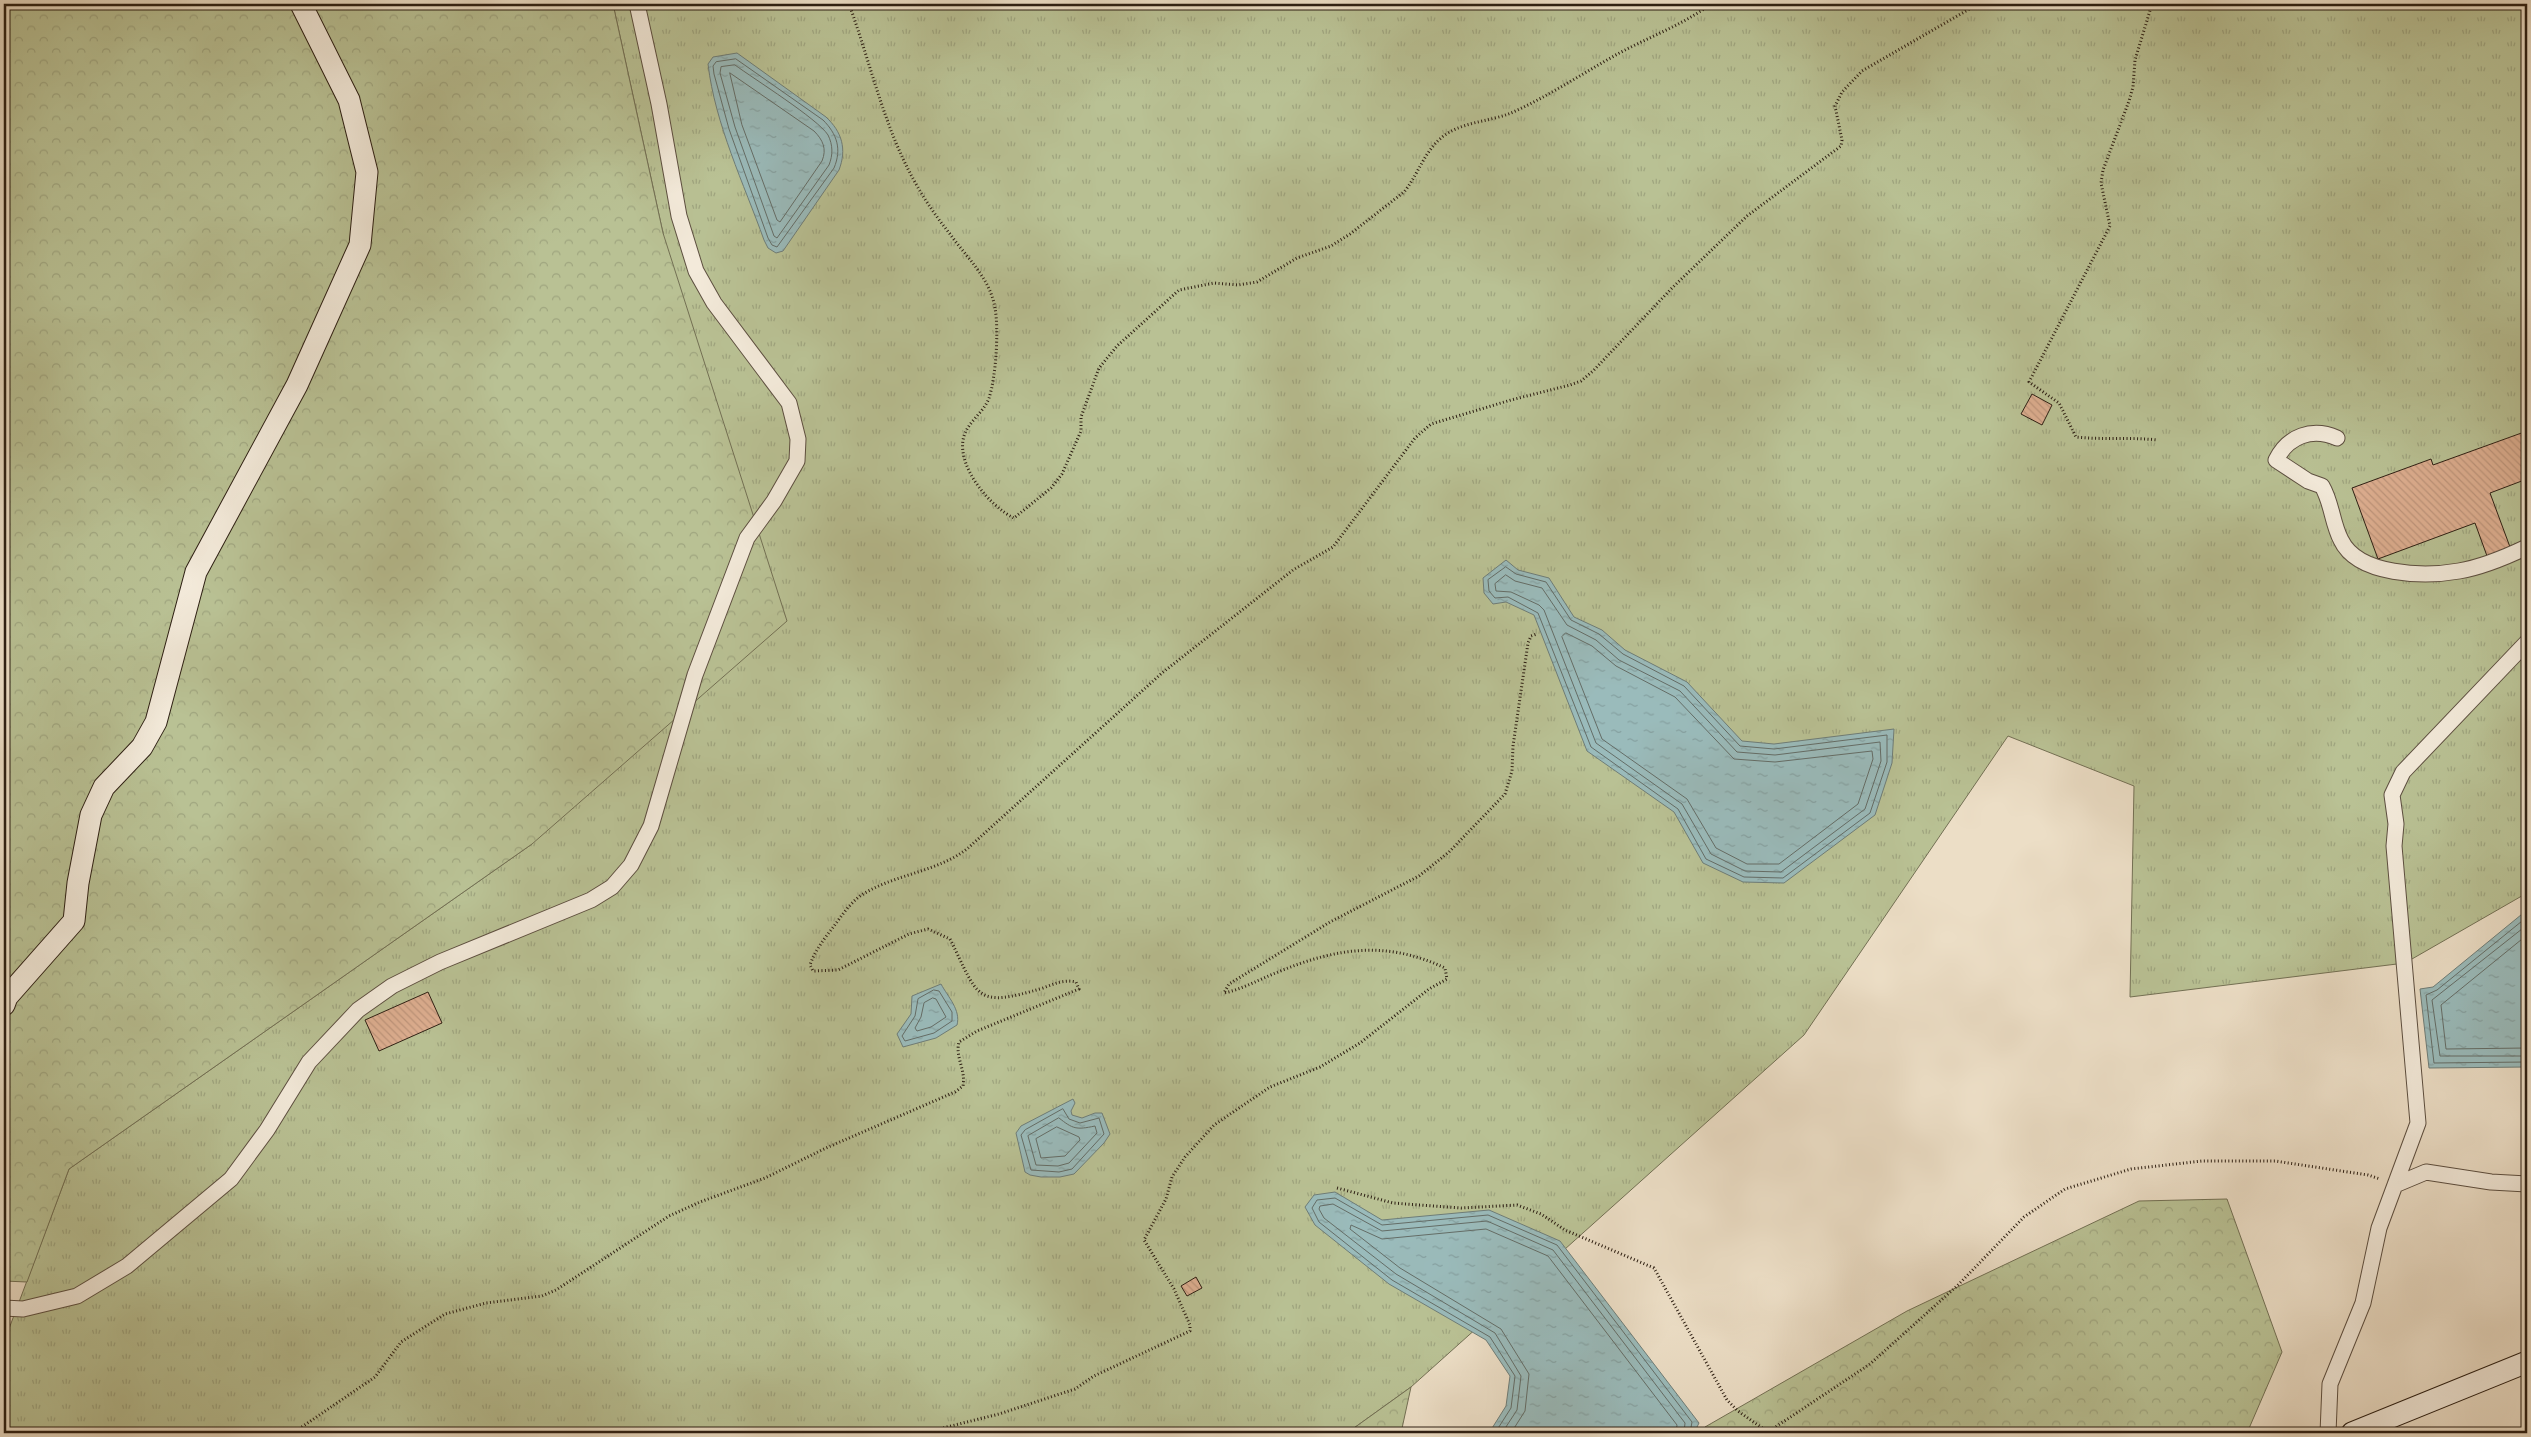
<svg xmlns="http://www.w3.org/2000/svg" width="2531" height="1437" font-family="'IM FELL DW Pica',serif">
  <defs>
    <pattern id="grass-tufts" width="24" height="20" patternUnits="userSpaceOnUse" patternTransform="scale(1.25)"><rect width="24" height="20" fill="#b9c194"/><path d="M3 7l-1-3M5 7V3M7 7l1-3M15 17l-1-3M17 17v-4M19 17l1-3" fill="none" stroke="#9fa57f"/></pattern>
    <pattern id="forest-crowns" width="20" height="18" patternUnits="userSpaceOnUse" patternTransform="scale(1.25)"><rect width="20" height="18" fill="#b9c194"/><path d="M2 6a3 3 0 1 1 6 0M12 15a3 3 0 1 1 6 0" fill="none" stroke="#9fa57f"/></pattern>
    <pattern id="water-ripples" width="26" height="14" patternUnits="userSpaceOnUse" patternTransform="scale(1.25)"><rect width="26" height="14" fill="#9abbbb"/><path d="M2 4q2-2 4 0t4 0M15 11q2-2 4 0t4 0" fill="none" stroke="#85a0a0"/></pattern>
    <pattern id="building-back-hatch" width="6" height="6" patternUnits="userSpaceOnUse" patternTransform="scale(1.25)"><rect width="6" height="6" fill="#ddae90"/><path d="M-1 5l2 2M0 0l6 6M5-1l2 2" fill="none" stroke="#be957b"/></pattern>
  </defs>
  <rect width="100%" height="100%" fill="#ecdec6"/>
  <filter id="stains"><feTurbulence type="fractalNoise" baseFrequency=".004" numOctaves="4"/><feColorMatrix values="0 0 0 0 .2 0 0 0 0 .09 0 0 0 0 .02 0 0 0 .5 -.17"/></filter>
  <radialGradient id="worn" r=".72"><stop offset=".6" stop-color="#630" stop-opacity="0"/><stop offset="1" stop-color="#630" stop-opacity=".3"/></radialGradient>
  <path fill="url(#grass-tufts)" stroke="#737054" d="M613,4H2527V893L2405,963L2130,997L2134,786L2008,736L1804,1035L1411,1387L1347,1433H4V1342L69,1169L532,844L663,233Z"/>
  <path fill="url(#forest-crowns)" stroke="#737054" d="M4,4H613L663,233L787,621L532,844L69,1169L27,1282L4,1281Z
    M2227,1199L2282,1352L2247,1433H1699L1705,1427L1907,1311L2139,1201Z
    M1411,1387L1401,1433H1347Z"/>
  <path fill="url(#water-ripples)" stroke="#6e7d78" d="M737,53L826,117C842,132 847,149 839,170L783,251L776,253L768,248L764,240C744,184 715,124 708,64L713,57Z
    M1506,560L1518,570L1549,578L1574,617L1602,630L1625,650L1687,682L1742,741L1774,744L1894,729L1892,763L1875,815L1784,883L1743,882L1703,863L1674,812L1587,751L1534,615L1506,602L1493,604L1484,593L1483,578Z
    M2527,910V1067L2429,1068L2420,989L2433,987Z
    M941,984C948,997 961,1010 957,1025L936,1038L903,1047L897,1034L911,1014L912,996Z
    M1073,1099L1075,1103L1071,1111L1072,1115L1082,1118L1095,1113H1102L1110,1134L1104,1143L1074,1174L1060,1177H1041L1030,1175L1025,1172L1016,1133L1021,1126Z
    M1335,1192L1382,1220L1489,1210L1560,1241L1699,1423L1694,1433H1489L1506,1406L1510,1376L1486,1340L1389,1284L1315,1225L1305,1207L1314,1195Z"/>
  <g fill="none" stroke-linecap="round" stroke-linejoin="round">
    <path stroke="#646d67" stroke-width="1" d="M736,59L823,120C837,134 842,149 834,168L777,247L772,245L768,238L729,129L714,74L713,66L716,62Z
      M735,65C754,79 818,119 828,135C833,145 833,155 829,165L777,238L774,236L735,127L720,73L721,67Z
      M730,73L814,131C823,140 827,149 822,161L780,222L777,220L742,125Z
      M1506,567L1516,574L1546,582L1571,620L1599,634L1623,654L1684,686L1740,746L1774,749L1887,735V762L1870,813L1783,878L1744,877L1706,859L1678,809L1591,747L1538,613L1508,597L1495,598L1489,591L1488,580Z
      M1506,575L1515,581L1542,588L1567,625L1596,640L1619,660L1680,691L1737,752L1775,755L1880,742L1881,761L1865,809L1781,872L1745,871L1711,854L1682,804L1596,743L1544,610L1539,605L1511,592L1496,591L1495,584Z
      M1566,633L1592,646L1616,666L1675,697L1734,759L1775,762L1872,751L1873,759L1858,804L1779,864H1747L1716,848L1687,799L1602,739L1562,637Z
      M2527,917L2437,990L2426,995L2434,1063L2527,1062
      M2527,925L2432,1000L2440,1056H2527
      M2527,935L2441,1005L2446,1049L2527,1048
      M934,990L939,991L952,1012V1021L934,1033L905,1041L902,1036L915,1016L918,999Z
      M933,998L936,999L946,1017L931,1027L917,1031L915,1028L921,1017L924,1003Z
      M1063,1109L1069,1119L1080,1123L1099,1118L1104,1134L1072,1169L1059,1172L1031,1170L1021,1135L1025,1130Z
      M1059,1118C1073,1129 1076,1130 1095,1126L1097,1133L1069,1163L1058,1166L1036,1165L1028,1136Z
      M1057,1127L1079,1137L1080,1140L1065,1156L1041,1158L1036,1139Z
      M1495,1433L1511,1408L1515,1376L1490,1337L1392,1280L1319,1222L1312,1208L1317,1200L1335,1198L1382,1225L1488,1215L1557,1245L1692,1422L1690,1433
      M1502,1433L1517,1410L1521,1376L1495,1333L1396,1274L1324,1218L1319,1209L1320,1206L1333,1204L1382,1231L1487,1221L1553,1250L1685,1423L1684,1433
      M1511,1433L1525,1411L1529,1374L1501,1329L1400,1268L1350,1229L1351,1225L1382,1239L1486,1229L1548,1256L1677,1425L1676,1433"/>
  </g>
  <path fill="url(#building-back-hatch)" stroke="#2d1f13" d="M2032,394L2052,405L2042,425L2021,414Z
    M2527,431V479L2490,493L2510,547L2487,556L2475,523L2378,559L2352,488L2431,459L2433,465Z
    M428,992L442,1023L379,1051L365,1020Z
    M1196,1277L1202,1288L1187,1296L1181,1286Z"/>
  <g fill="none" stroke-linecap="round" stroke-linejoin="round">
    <g stroke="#5d4f40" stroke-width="17">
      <path id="street" d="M2337,438C2312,427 2288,436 2276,460L2308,481L2322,486C2332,503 2332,523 2341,540C2358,576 2425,577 2459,571C2483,567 2506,557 2527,547
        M2395,1185L2426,1172L2491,1182L2527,1184
        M4,1308L23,1309L77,1296L127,1266L231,1179L267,1130L309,1062L358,1010L392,986L440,962L591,900L612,887L631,865L651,826L695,675L747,538L774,501L797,461L798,439L789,403L714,303L696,271L679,216L659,104L637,4
        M2328,1433L2330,1384L2363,1303L2379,1228L2418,1123L2394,846L2396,824L2392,795L2403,772L2527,642"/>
    </g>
    <g stroke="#2d1f13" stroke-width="23">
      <path id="secondary" d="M4,1005L7,997L74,921L78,883L91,815L104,787L142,747L156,722L196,572L297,385L360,245L367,172L349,100L301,4
        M2352,1433L2527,1362"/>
    </g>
    <path stroke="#2d1f13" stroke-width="3" stroke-dasharray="1 2.5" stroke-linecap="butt" d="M849,4C871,64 884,128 916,184C926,202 938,219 950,234C967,258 990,278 995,308C999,330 996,377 989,398C984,412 968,422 964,436C955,465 990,507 1014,518L1051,488L1062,474L1081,431V417L1099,368L1117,346L1179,290L1214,283L1238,285L1257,282L1297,258L1331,246L1350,234L1404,192C1418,175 1423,154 1440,139C1458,122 1489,122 1511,113C1547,97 1580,75 1614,56C1646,38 1681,26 1711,4
      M2152,4L2135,60L2133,87L2129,101L2103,170L2101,183L2110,226L2029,382L2059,403L2076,437C2103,440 2130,437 2158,440
      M1337,1188L1393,1203L1461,1208L1517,1205L1541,1214L1565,1230L1654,1268L1727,1400L1738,1411L1768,1432L1870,1364L1957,1286L2024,1217L2065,1189L2131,1169L2202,1161H2275L2368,1175L2380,1179
      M293,1433L375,1377L401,1342L445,1314L486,1303L542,1296L556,1290L669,1216L700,1202L765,1178L826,1148L955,1092L963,1086C966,1070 955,1057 959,1042L977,1031L1079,989L1076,982C1064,979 1054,984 1043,988C974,1009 979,997 950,939L928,929L909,934L838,970L813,971L810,965C815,950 825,938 834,926C843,914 852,900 865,893C897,874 936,872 967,849L1162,673L1293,570L1333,547L1415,438L1431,424L1511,400L1570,385L1581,381L1593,371L1672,288L1747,216L1841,146L1842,140L1835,106L1842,92L1862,71L1978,4
      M923,1433L999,1414L1075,1389L1094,1376L1190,1331V1325L1174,1289L1144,1240L1166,1199L1172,1177L1185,1157L1214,1125L1270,1087L1320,1067L1360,1043L1429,989L1447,979L1445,968C1386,940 1336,948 1278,972C1260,979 1243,989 1224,993L1229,984L1330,922L1419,876L1449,852L1505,794L1512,771L1513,746L1528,643L1531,636L1537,634"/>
    <use href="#street" stroke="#f3eada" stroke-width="15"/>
    <use href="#secondary" stroke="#f3eada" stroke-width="21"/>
  </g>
  <rect width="2531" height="1437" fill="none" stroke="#ecdec6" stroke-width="20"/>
  <rect x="5" y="5" width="2521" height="1427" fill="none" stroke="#2d1f13" stroke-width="2.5"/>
  <rect x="10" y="10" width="2511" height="1417" fill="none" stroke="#2d1f13"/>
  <rect width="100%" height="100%" filter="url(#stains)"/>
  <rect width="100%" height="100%" fill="url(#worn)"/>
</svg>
